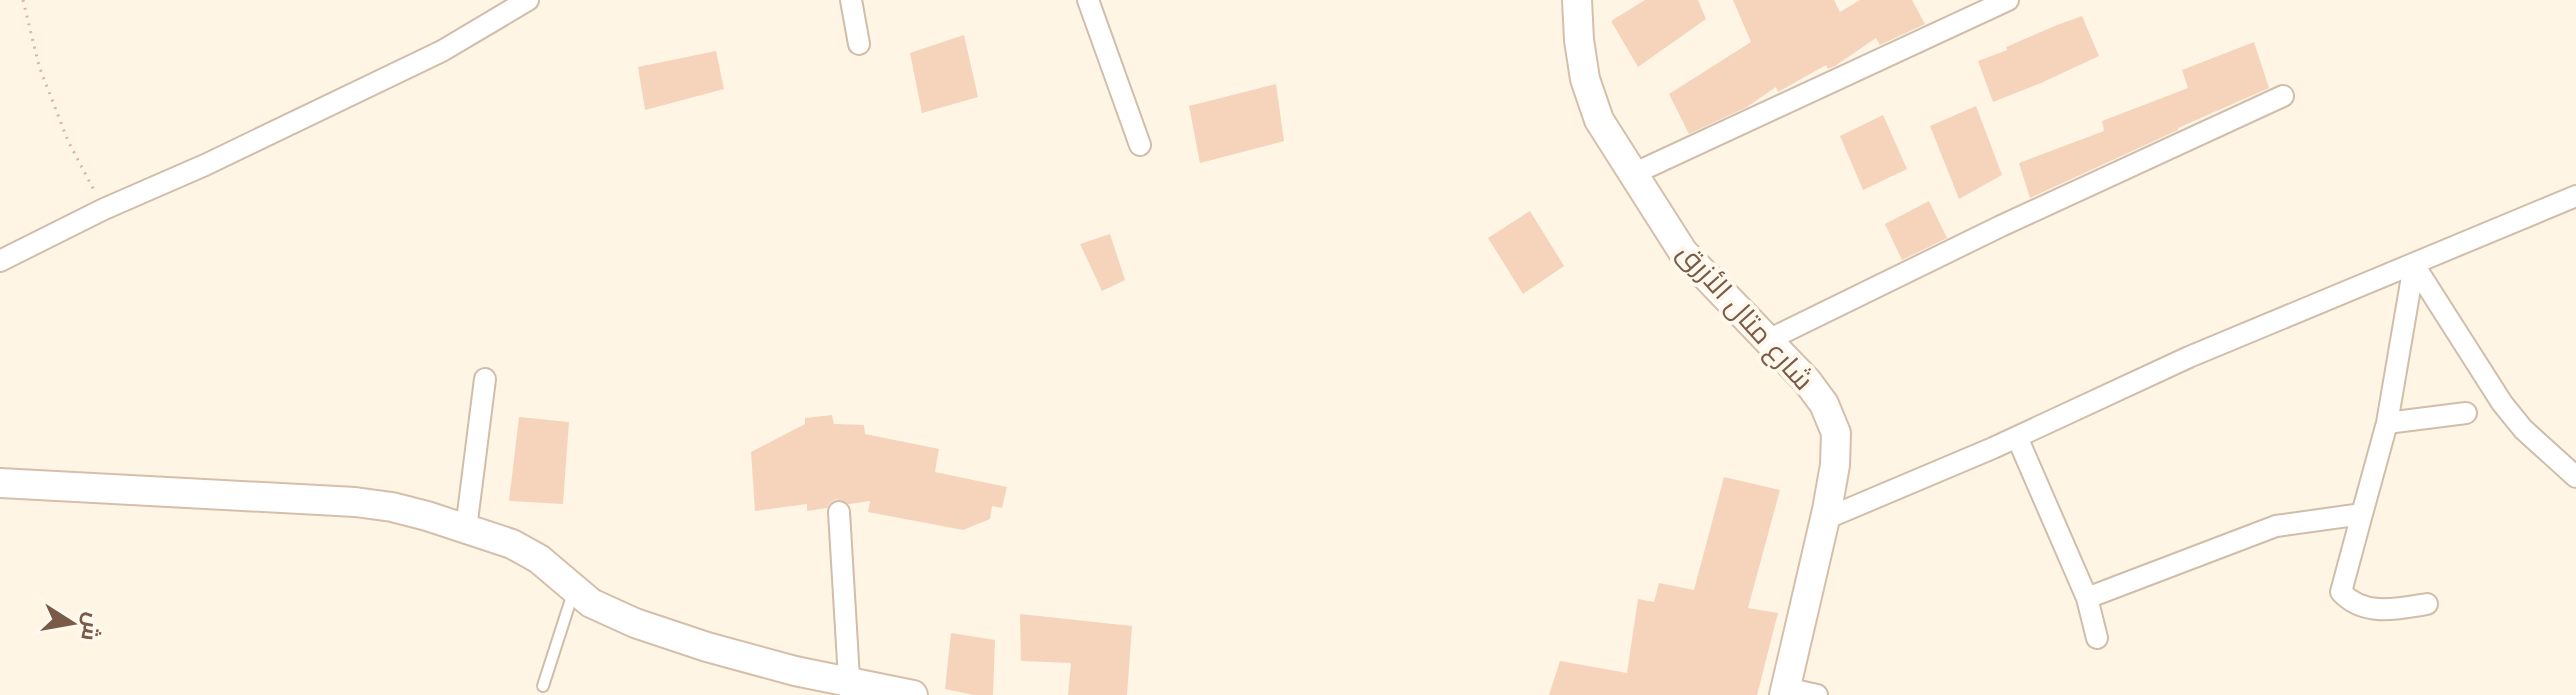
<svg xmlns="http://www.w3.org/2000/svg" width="2576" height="695" font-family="Montserrat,Cairo,sans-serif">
  <rect width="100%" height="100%" fill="#fef5e5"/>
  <path fill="#f5d4bb" d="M1645,0H1698L1706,19L1638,67L1611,21Z
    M1733,0H1834L1840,12L1860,0H1912L1925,24L1880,45L1876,38L1835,66L1828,69L1826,65L1778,92L1776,87L1747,107L1689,134L1669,94L1751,42Z
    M2082,16L2099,56L2041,83L1993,102L1978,61L2007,50L2006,47L2057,25Z
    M964,35L978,97L922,113L910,53Z
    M2254,42L2269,88L2178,128V130L2030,198L2019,163L2104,131L2102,121L2188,88L2182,70Z
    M716,51L724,89L645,110L638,67Z
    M1276,84L1284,141L1200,163L1189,106Z
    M1976,106L2002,175L1959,199L1930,126Z
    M1883,115L1907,169L1863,190L1840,136Z
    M1929,201L1947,238L1902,260L1885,224Z
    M1530,211L1564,266L1523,294L1488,238Z
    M1110,234L1125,280L1102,291L1080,244Z
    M832,415L834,424L864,425L865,434L939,449L935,472L1007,487L1002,508L992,506L990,519L963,530L868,512L870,501L849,504L837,499L831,502L827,508L807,511V504L755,511L751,452L805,424V418Z
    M519,417L569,422L563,504L509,501Z
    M1724,477L1780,490L1748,608L1778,613L1757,695H1549L1560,661L1627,673L1638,599L1654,602L1659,583L1694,590Z
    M1020,614L1132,626L1127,695H1068L1071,663L1021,661Z
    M951,633L995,640L993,695H974L945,689Z"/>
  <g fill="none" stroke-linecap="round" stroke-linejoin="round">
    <g stroke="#d0bdaa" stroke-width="14">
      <path id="lane" d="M543,686L573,593"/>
    </g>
    <g stroke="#d0bdaa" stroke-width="24">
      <path id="street" d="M851,0L859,44
        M1088,0L1140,145
        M1633,174L2008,0
        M0,261L104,209L205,165L442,51L528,0
        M2414,265L2502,403L2523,429L2576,477
        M1768,340L2001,226L2283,96
        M2387,423L2466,413
        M2017,437L2087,598L2276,526L2362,514L2387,423L2414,265
        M839,512L850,695
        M2362,514L2341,592C2364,617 2397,609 2427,604
        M1825,519L1993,448L2189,357L2576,196
        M466,529L485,379
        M2087,598L2097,638
        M1785,688L1817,695"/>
    </g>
    <g stroke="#d6bfaa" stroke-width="32">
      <path id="secondary" d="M1577,0L1579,40L1585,79L1599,120L1683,252L1807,381L1824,404L1836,433L1835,465L1827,510L1784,695
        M0,483L355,502L392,507L427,516L512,544L539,559L591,603L635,623L707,647L795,671L913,695"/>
    </g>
    <path stroke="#dbb79e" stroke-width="3" stroke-dasharray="2 6" stroke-linecap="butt" d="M23,0L39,66L68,141L95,192"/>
    <use href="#lane" stroke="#fff" stroke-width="10"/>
    <use href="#street" stroke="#fff" stroke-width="20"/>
    <use href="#secondary" stroke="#fff" stroke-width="28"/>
  </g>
  <g text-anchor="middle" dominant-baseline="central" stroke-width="8" stroke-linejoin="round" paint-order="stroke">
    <g font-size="28" fill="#795b48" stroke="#fff8ed">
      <text transform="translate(1746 316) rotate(48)">شارع متال الأزرق</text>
    </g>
  </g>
  <g transform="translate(72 623) rotate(101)" stroke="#fff8ed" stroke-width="6" paint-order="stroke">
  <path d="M0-6L14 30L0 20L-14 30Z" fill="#795b48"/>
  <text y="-12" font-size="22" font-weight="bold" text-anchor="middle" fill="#795b48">ش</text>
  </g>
</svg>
